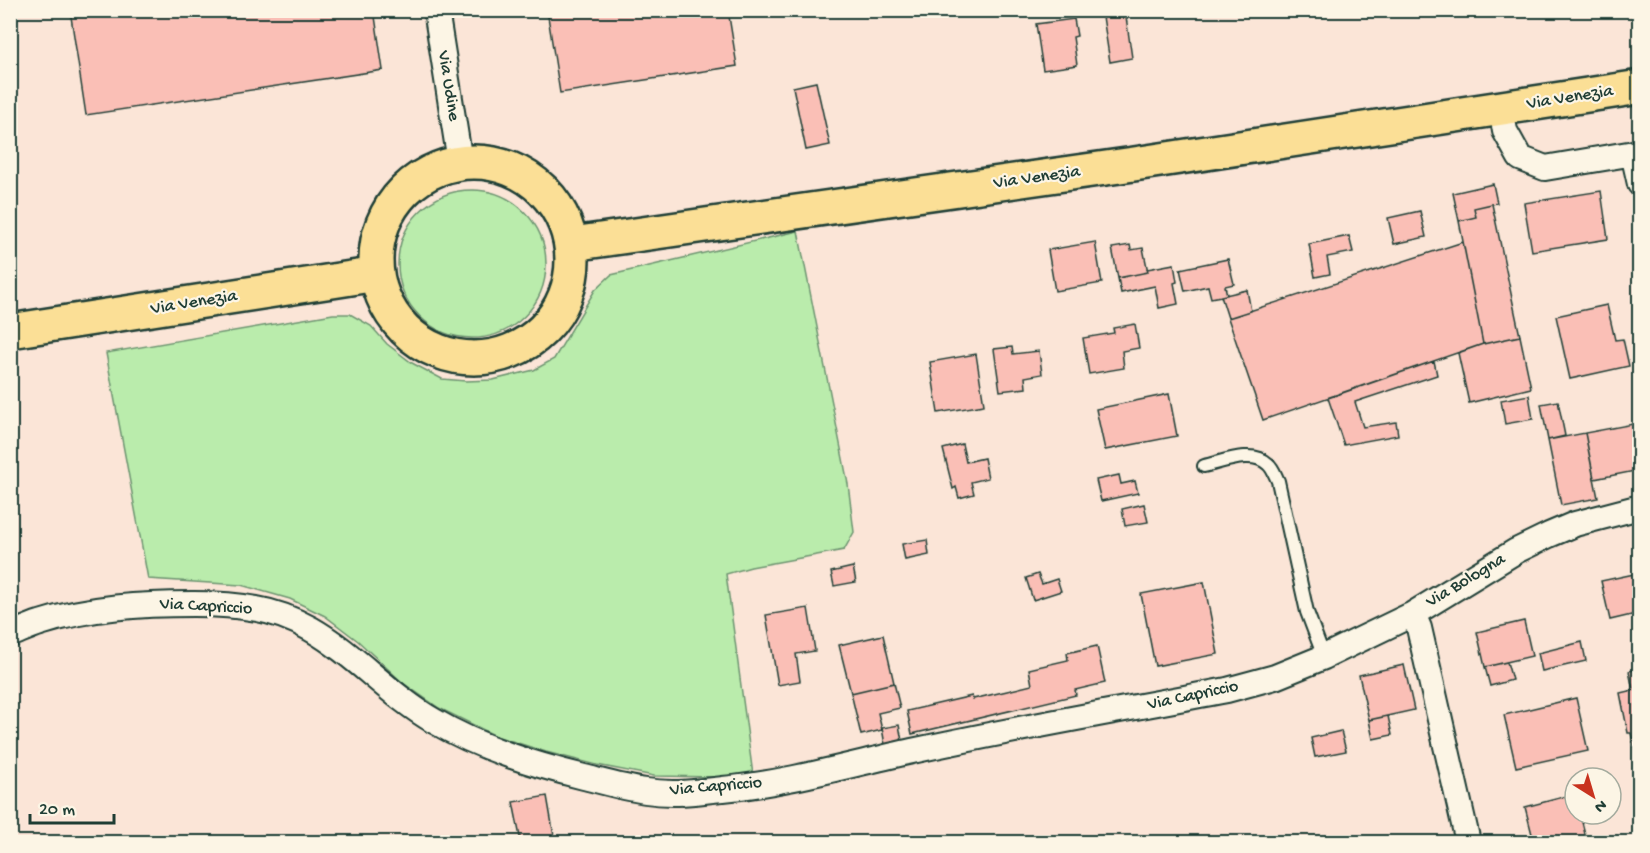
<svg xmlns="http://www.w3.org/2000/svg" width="1650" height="853" font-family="'Gochi Hand',sans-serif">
  <rect width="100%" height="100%" fill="#fbe5d7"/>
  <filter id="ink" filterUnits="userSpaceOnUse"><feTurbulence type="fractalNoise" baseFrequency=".0167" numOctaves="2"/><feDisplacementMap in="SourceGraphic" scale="12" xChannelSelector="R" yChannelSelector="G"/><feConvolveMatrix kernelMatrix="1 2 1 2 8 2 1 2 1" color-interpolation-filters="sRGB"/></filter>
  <g filter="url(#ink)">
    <path fill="#baecac" stroke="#6c9470" stroke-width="1.5" d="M398 264a74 74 0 1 1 148 0a74 74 0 1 1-148 0Z
      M798,231L848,484L854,532L844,550L751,567L726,574L753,775L718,777L654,776L597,765L546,752L496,736L439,708L403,683L358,641L325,616L290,599L241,585L148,579L106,353L333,314H350L371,326L387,344L412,363L442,379L466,381L493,380L534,370L554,359L595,290L611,275Z"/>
    <path fill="#fabfb6" stroke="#1f3d34" stroke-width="1.5" d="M70,10H374L383,70L86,115Z
      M547,10H728L737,66L560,93Z
      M1102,10H1125L1132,58L1110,62Z
      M1074,19L1077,36L1073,37L1077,65L1043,70L1036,24Z
      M816,82L830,145L806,150L793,87Z
      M1493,184L1497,203L1474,208L1476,217L1459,221L1453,193Z
      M1601,191L1608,239L1532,251L1524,203Z
      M1492,204L1520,336L1483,344L1459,221L1476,217L1474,208Z
      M1420,211L1426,237L1394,244L1388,218Z
      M1349,236L1353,252L1327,257L1330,274L1315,277L1309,244Z
      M1095,242L1102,283L1055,291L1048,250Z
      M1463,242L1483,344L1263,420L1228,318Z
      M1130,245L1131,250L1143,248L1148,272L1118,278L1112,248Z
      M1228,259L1234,284L1225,286L1227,295L1211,298L1208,286L1185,291L1180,269Z
      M1174,264L1177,282L1174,283L1178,304L1159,308L1155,286L1121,293L1118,278L1148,272L1147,269Z
      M1247,290L1251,311L1228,318L1221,296Z
      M1607,305L1615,340L1623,339L1629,366L1570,379L1556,316Z
      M1135,324L1139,348L1122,351L1124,368L1089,374L1083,338L1114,333L1113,328Z
      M1520,336L1531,388L1469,403L1458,353L1483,344Z
      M1012,347L1013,354L1039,351L1042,374L1025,377L1026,388L1000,391L994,349Z
      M976,354L984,405L938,413L930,362Z
      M1434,361L1437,375L1355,402L1363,427L1396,422L1398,435L1344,445L1328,398Z
      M1169,394L1177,436L1105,450L1096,409Z
      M1529,395L1533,419L1505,424L1501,400Z
      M1558,401L1565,436L1548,440L1541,404Z
      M1633,424L1640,458V470L1594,479L1585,433Z
      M1585,433L1598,498L1561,505L1548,440Z
      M962,444L966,462L984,458L988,478L971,482L974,494L959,498L956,487L953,489L943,449Z
      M1119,475L1121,484L1135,481L1138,493L1101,501L1096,480Z
      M1144,504L1148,522L1125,526L1122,509Z
      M927,540L929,555L905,560L902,544Z
      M853,567L856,582L834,586L831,572Z
      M1639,573L1640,613L1610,620L1601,581Z
      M1038,574L1042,584L1057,579L1061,591L1033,600L1026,578Z
      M1204,582L1218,654L1155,666L1141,594Z
      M808,608L815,651L796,654L800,681L778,685L766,615Z
      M1524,621L1532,656L1485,667L1477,632Z
      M883,635L894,683L851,693L839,645Z
      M1582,642L1586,661L1542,671L1538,653Z
      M1097,646L1105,683L1075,690L1076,695L912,734L907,711L972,696L973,699L1032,685L1029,669L1068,660L1067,653Z
      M1507,662L1512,680L1490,686L1485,667Z
      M1404,665L1414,710L1369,720L1359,675Z
      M1640,669V746L1634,747L1631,733H1628L1620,693L1633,690L1629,671Z
      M894,683L900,708L878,713L882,730L861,735L851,693Z
      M1576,698L1588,751L1516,767L1504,715Z
      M1388,716L1392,735L1373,739L1369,720Z
      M899,725L902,741L885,745L882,728Z
      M1341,731L1346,751L1315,757L1311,738Z
      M1575,794V814H1580L1587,842H1534L1525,807Z
      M547,796L555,842H521L513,802Z"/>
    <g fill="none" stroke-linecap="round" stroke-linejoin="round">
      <g stroke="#1f3d34" stroke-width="16">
        <path id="lane" d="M1204,466C1223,462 1253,449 1268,464C1273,468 1275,475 1278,481L1307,612L1324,657"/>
      </g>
      <g stroke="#1f3d34" stroke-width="28">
        <path id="street" d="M436,10L460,162
          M1501,109L1505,131L1520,158L1545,168L1640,152
          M1633,153L1640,184
          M1413,614L1419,628L1468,842
          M10,635C20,631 30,626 40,623C89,607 142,604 193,604C214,604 236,605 257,609C275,612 295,620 311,629C355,654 389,695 434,721C480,748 532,764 584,777C604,782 625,788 646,791C672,795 697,792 723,789C787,783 849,765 912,751C1016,728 1122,710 1227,690L1275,677L1324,657L1413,614L1516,551L1549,535L1575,524L1640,507"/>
      </g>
      <g stroke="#1f3d34" stroke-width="38">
        <path id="primary" d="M376 260a98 98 0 1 1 196 0a98 98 0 1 1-196 0Z
          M572,244L1134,164L1640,87
          M10,331L377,274"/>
      </g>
      <use href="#lane" stroke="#fcf5e5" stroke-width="12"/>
      <use href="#street" stroke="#fcf5e5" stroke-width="24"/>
      <use href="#primary" stroke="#fbdf96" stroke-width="33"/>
    </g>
  </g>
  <g text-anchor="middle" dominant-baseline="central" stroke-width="4.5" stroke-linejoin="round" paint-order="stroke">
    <g font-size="18" fill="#1f3d34" stroke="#fcf5e5">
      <text transform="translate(448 86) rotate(81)">Via Udine</text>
      <text transform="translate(1570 98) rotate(-9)">Via Venezia</text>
      <text transform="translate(1037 178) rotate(-8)">Via Venezia</text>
      <text transform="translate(194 303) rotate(-9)">Via Venezia</text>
      <text transform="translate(1466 581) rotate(-31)">Via Bologna</text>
      <text transform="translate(206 607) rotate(3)">Via Capriccio</text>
      <text transform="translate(1193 696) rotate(-12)">Via Capriccio</text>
      <text transform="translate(716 787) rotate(-5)">Via Capriccio</text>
    </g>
  </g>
  <rect width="1650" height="853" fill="none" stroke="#fcf5e5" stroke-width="36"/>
  <rect x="18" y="18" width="1614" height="817" fill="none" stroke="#1f3d34" stroke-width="2" filter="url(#ink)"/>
  <g transform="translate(1593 796) rotate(143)"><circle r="28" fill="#fcf5e5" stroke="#a4ab9e" stroke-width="1.5"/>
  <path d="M0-4.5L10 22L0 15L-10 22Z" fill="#c8321e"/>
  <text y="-9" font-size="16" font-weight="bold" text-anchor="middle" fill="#1f3d34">N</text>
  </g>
  <path d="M30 814v9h84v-9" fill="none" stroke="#1f3d34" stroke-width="3"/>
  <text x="39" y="814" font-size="18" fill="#1f3d34" stroke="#fcf5e5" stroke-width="4.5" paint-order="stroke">20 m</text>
</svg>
